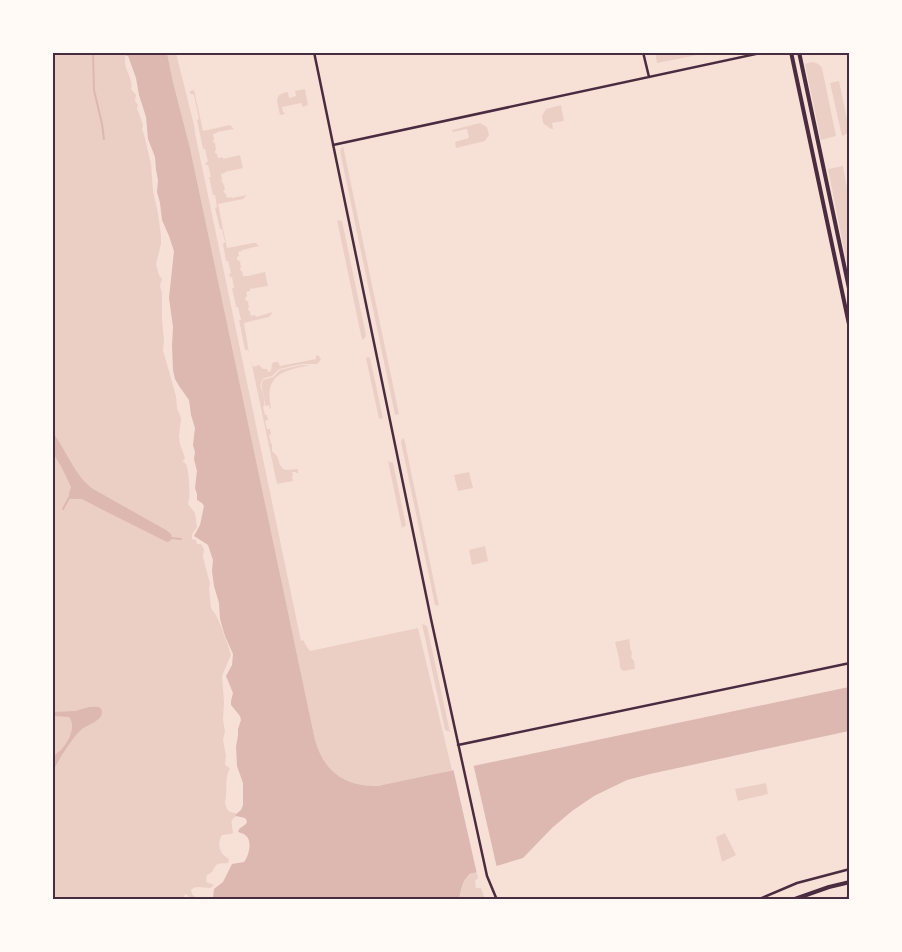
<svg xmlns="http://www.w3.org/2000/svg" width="902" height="952" font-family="Roboto,sans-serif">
  <rect width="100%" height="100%" fill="#f7e1d7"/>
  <path fill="#ebcfc5" d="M655,52H708V53L657,63Z
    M53,53H126C121,69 134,76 131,89L136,95L135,101L138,105L137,108L143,125L142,130L144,134L151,164L153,191L158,213L161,236V244L156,264L159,275L162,279L160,286L162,293V319L164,341L163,350L176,396L177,408L181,418L179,436L180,444L185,458L184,460L182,461C184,462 185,463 186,464C189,470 191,497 188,504L195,513L197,527C195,531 191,533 192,539L196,540L197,544H201L204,549L203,557L210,584L209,588L211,608L216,615L222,628L224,635L228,645L231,655L222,676L224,702L223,720L225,731L223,740L226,756L225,765L230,768C224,779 228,791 225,802C226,809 228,813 236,813L235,815L237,816C228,820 233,826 233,833L231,834L222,835C217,843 219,854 228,858L229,860L228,863C216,864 218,862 212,872L207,875L206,881L208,883L213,884V886L210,888C203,888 196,885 191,890L192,894L198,899H191L187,895L185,894L183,900L53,899Z
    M167,53H176L194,125L195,132L194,133H195L301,641L303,640L307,647L310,651L418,628L452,770C437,774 422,777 407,781C366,790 338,791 317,750L190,148L173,82Z
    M811,62C816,63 819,63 822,68L836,136L821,140L805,64Z
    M839,81L849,128C849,133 846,135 842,136L830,83Z
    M305,89L308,105L303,107L301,103L282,107L283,112H284L285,114L280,115C278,103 272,94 288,92L289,98L296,96L295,91Z
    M194,90L203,131L230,125L234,129L217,132V133L213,134L214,139L213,142L215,143L216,150L215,151V153L217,154L218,158L223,157V159L240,155L243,168L225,172V173L221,174L222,179L221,181L223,183L225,189L223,192L226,194L227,198L231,197L232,198L247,195L243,199L218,204L227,248L253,243H256L259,246L242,250V251L238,252L239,256L237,257V260L240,261L241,267L240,270L242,271L243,276H248L265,272L268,286L250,289V291L246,292L247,296L245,298L246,301H248L249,307L248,310L250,311L251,316L255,315L256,317L273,312L269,317L244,323L249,353L248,350H245L239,320H241L238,307H236L232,288H234L232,277H230L229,274L231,273L228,261H226L223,244L225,242L222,229H220L215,208L217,207L215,195H213L209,177H211L208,165H206V162H208L205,149H203L197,120L199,119L194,95L193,94H190V91Z
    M561,105L564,121L552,123L553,129H551L543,123L542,116L546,109Z
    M480,123L487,127L489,135L485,141L456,148L455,142L469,138L467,129L453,132L452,130Z
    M343,146L399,414L395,415L340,151Z
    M843,166L849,199L850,269H848L828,169Z
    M337,220L342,221L366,335L365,338L362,340Z
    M316,355L319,356L321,360L317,364H302L279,369L272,376L264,378C257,386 263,389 264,398C265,401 264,403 264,406L263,407L265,415H267L268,420L265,421L267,429H270L271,434L269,435L271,444H272V451L277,456L280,465L283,469L287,470L298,469V473H296V472H292L293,475L292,476L293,481L277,484L251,361L253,367L259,365L263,369H267L268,372L271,371L272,364L274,362H278L280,366L316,359Z
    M368,357L370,358L383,418L379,419L366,358Z
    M302,365H310C283,371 264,374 271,408L270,409L269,405L265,406C266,396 259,388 263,380L273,377L280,370Z
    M404,438L439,606L435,605L401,442L402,439Z
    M388,461L393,463L406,525L402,528Z
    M469,472L473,488L458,491L454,475Z
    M485,546L488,561L472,565L469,550Z
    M422,624L427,626L450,732L445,730Z
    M629,639L630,644V648L632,653L631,657L634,661L635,669L623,671L620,668C620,659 617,651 615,642Z
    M766,783L768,794L738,801L735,789Z
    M725,833L736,855L722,862L716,837Z
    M477,871L478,878L475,881L476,888H481L485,899L459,900C462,887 463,876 477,871Z"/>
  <path fill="#dcb8b0" d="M127,53H167L173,82L190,148L315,740C324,772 345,787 378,786L849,687V731L650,774L627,780L594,796L572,811L552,828L523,858L470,874C462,881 461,890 459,899H212L213,897L214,889L223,882L232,864L244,862C249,856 253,840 245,835C243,833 240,833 238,832L239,829L246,824L247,821L245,818L236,816L235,815L241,810L243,805V783L237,766L236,747L238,735V729L241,720L240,716L231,705V701L233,693L226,676L232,665L233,654L225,636L220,619L219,603L214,586L212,571L213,560L208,545L194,536L200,525L204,506L202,503L197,500V494L195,488L197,471L194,459L195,452L193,445L195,428L191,415L189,400L179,386L175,379L173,370L172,346L173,327L169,298L174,251L169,236L162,220L160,203L157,192L158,180L156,170L155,157L148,139L146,117L139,95L136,78Z
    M53,433C67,451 74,475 93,489L166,530L171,534L172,538L170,541L167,542L103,510L82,499H71C67,495 70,492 71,487L62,468L53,453Z
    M89,707C94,707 102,705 102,712C102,721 87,725 82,729C73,736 58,761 53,771C53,768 52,762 52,759C54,755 58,752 61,750C68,742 77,727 69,717L53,716V712L75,711Z"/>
  <path fill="#f7e1d7" d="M473,763L497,868L477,874L453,768Z"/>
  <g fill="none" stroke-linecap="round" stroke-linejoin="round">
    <path stroke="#dcb8b0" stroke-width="2" d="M93,52L94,90L102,124L104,139
      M124,52L127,55
      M63,509L70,496
      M171,538L181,539
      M52,799H54"/>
    <path stroke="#4a2c40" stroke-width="2.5" d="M314,52L431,619L487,876L497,900
      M643,52L649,77
      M333,145L765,52
      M458,745L850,663
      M757,900L797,883L850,869"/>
    <path stroke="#4a2c40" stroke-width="4" d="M791,52L850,329
      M799,52L850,293
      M792,900L829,887L850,882
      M843,900L850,898"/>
  </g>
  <rect width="902" height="952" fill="none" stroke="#fffaf5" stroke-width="108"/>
  <rect x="54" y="54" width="794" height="844" fill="none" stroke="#4a2c40" stroke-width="2"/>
</svg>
